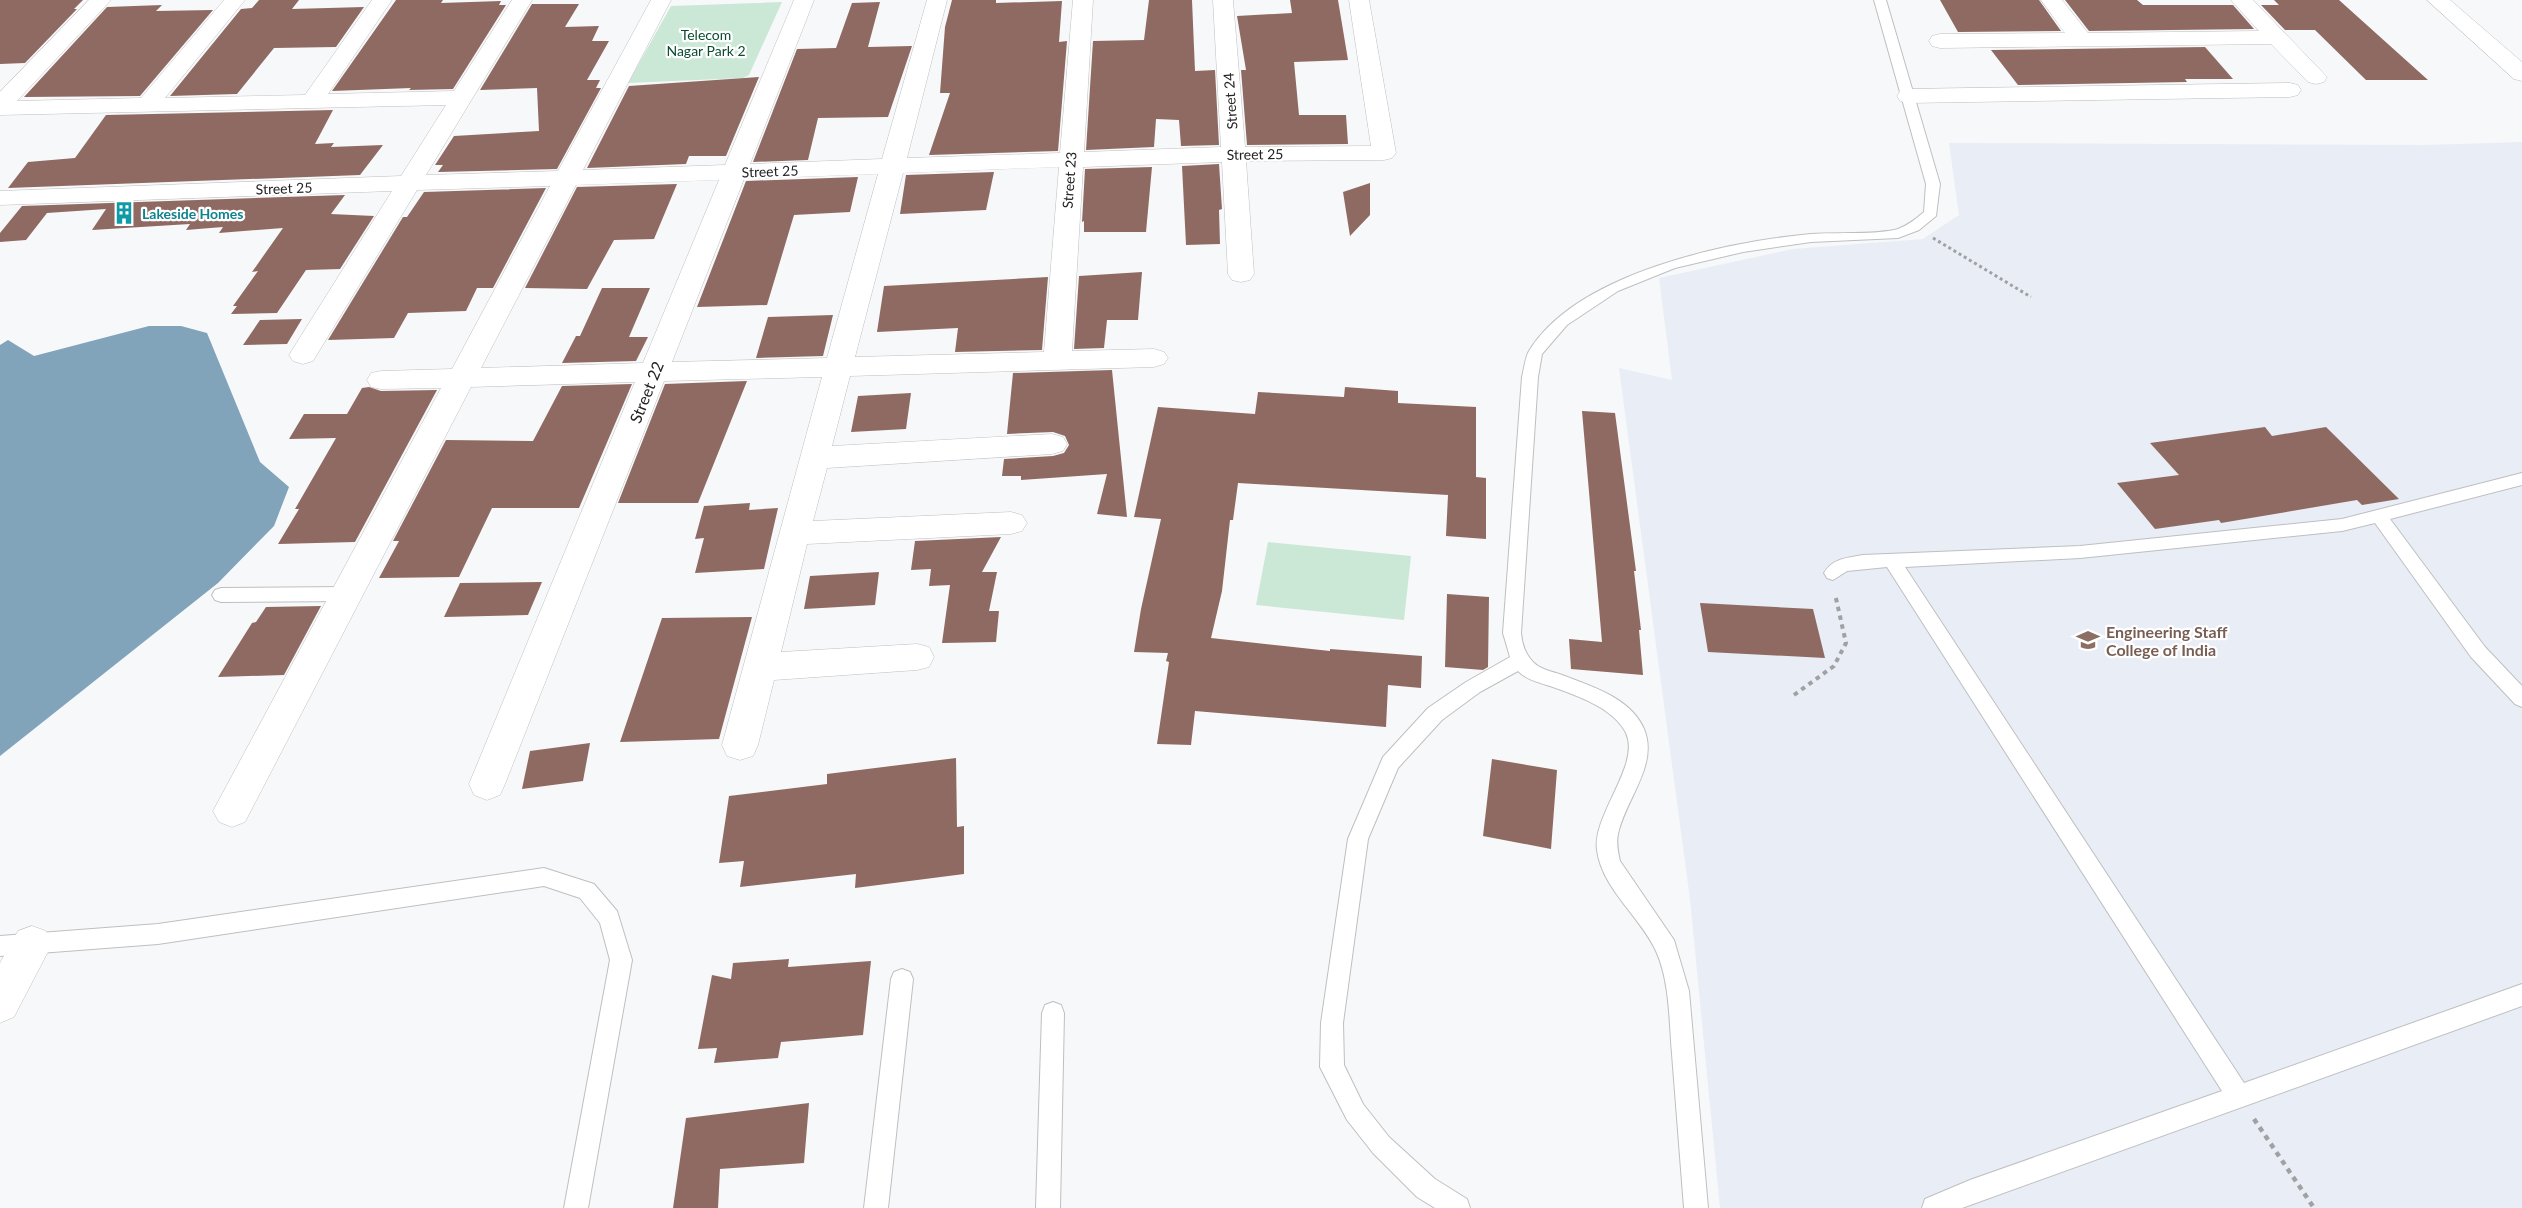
<svg xmlns="http://www.w3.org/2000/svg" width="2522" height="1208" font-family="Lato,sans-serif">
  <rect width="100%" height="100%" fill="#f7f8fa"/>
  <path fill="#e8edf6" d="M2522,142V1208H1720L1690,899L1619,368L1672,380L1659,278L1793,249L1923,239L1959,215L1949,143L2426,145Z"/>
  <path fill="#cbe8d6" d="M782,2L749,75L743,78L628,83L671,6Z
    M1268,542L1411,556L1404,620L1256,605Z"/>
  <path fill="#82a4ba" d="M149,326H181L207,333L260,462L289,487L274,526L218,583L0,756V345L8,340L34,356Z"/>
  <path fill="#8f6a62" d="M0,0H83L74,9H77L25,63L0,64Z
    M259,0H299L292,9L364,7L336,47L274,48L237,94L170,96L241,9L252,8Z
    M396,0H443L441,3L501,1L499,5H506L453,89L409,90L411,88L332,91Z
    M952,0H996V3L1062,1L1059,42L1067,41L1058,151L929,155L950,93H940L945,27Z
    M1149,0H1192L1195,71L1215,70L1219,145L1181,146L1179,120L1156,119L1154,147L1086,150L1093,41L1144,40Z
    M1290,0H1338L1348,60L1294,62L1299,115H1346L1348,144L1247,145L1241,70H1246L1237,16L1292,13Z
    M1940,0H2039L2061,31L1958,32Z
    M2065,0H2137L2143,5H2233L2254,29L2089,31Z
    M2274,0H2339L2428,80H2366L2315,30H2285L2261,5H2279Z
    M880,2L868,47L912,46L888,117L818,118L808,160L753,162L797,49L836,48L852,3Z
    M532,4H579L565,27L599,26L592,41H609L587,80H600L596,88H601L557,169L438,172L443,165H435L454,136L539,131L537,88L480,90Z
    M162,5L156,11L213,10L140,96L24,97L107,7Z
    M2205,47L2233,79H2185L2187,82L2018,85L1991,50Z
    M759,77L726,156H689L686,164L587,168L629,86Z
    M333,110L315,144L334,143L331,147L383,145L360,175L8,188L28,162L75,158L106,115Z
    M1219,164L1222,209L1219,210L1220,244L1186,245L1182,166Z
    M1152,167L1146,232H1084V221L1082,222L1085,169Z
    M994,172L986,210L900,214L906,175Z
    M858,177L850,212L794,215L767,305L697,307L746,181Z
    M1370,183V215L1350,236L1343,192Z
    M677,184L654,239L614,240L587,289L525,288L577,187Z
    M546,188L493,288H477L466,311L408,313L394,338L328,340L403,217H407L424,192Z
    M345,195L331,214L374,216L340,269L306,270L277,313L231,314L237,306H233L258,271L252,272L283,228L219,233L223,227L186,230L190,224L92,230L106,209L47,213L26,240L0,242V233L22,206Z
    M1142,272L1138,320H1107L1104,348L1074,349L1079,276Z
    M1048,277L1042,350L955,352L958,328L877,332L884,286Z
    M602,288H650L629,337H648L636,361L562,363L576,336H580Z
    M833,315L823,356L756,358L768,317Z
    M302,319L287,344L243,345L260,320Z
    M1112,370L1127,517L1097,514L1107,474L1021,480V476H1002L1004,459L1053,456L1064,453L1069,445L1065,436L1053,432L1007,434L1013,373Z
    M747,381L698,503H618L665,384Z
    M632,384L579,508H492L459,577L379,578L399,541H393L446,440L533,441L562,386Z
    M369,387L381,391L437,390L355,542L278,544L299,509H295L336,438L289,439L304,414H347L362,388Z
    M1345,387L1398,391V403L1476,407V477L1486,478V539L1446,536L1448,495L1238,483L1233,520H1230L1222,591L1211,638L1330,651V649L1422,656L1421,688L1388,685L1386,727L1195,711L1191,745L1157,744L1169,662L1166,661L1168,653L1134,652L1141,609L1161,519L1134,517L1158,407L1255,414L1258,392L1344,397Z
    M911,393L906,429L851,432L858,396Z
    M1582,411L1615,413L1636,571H1634L1641,630H1639L1643,675L1571,669L1569,639L1602,642Z
    M2265,427L2272,436L2326,427L2399,499L2362,505L2357,500L2221,523L2219,520L2155,529L2117,483L2179,475L2150,443Z
    M750,503L749,510L778,508L764,569L695,573L704,538L695,539L704,506Z
    M1001,537L982,572H997L989,611H999L996,642L942,643L950,585L929,586L931,569L911,570L915,541Z
    M879,572L875,605L804,609L810,576Z
    M542,582L528,615L444,617L460,583Z
    M1447,594L1489,597L1488,667L1483,670L1445,667Z
    M1700,603L1813,609L1825,658L1708,652Z
    M321,606L284,675L218,677L252,623L256,622L266,607Z
    M752,617L719,739L620,742L662,618Z
    M590,743L583,781L522,789L530,751Z
    M956,758L957,827L964,826V874L855,888L856,874L740,887L744,861L719,863L729,796L827,784V774Z
    M1492,759L1557,770L1551,849L1483,836Z
    M789,959L788,967L871,961L863,1035L781,1042L778,1058L714,1063L717,1048L698,1049L712,975L731,979L733,963Z
    M809,1103L804,1163L720,1169L718,1208H673L686,1118Z"/>
  <g fill="none" stroke-linecap="round" stroke-linejoin="round">
    <g stroke="#bebfc1" stroke-width="2">
      <path id="lane" d="M1874,0H1886L1940,184L1936,216L1919,230L1898,238L1811,242L1743,252L1675,268L1618,291L1567,325L1542,354L1538,377L1521,633C1522,644 1525,654 1533,662C1541,670 1551,671 1562,675C1591,686 1631,698 1644,729C1659,765 1625,800 1618,834C1616,843 1618,852 1620,861L1674,940L1689,991L1708,1208H1684C1680,1157 1676,1105 1672,1054C1669,1020 1670,982 1656,951C1640,916 1602,889 1597,850C1592,815 1641,765 1626,733C1613,707 1575,695 1550,686C1538,682 1527,680 1518,671L1480,692L1442,720L1398,768L1368,839L1343,1023L1344,1065L1363,1104L1389,1137L1435,1179L1467,1199L1470,1208H1435L1417,1197L1373,1153L1347,1120L1320,1067L1321,1023L1348,839L1383,757L1428,708L1466,682L1510,657L1503,633L1522,377C1524,369 1525,358 1529,351C1577,273 1726,242 1811,234C1834,232 1879,235 1898,229C1908,225 1916,219 1924,212L1926,184Z
        M2522,473V485L2390,519L2485,647L2522,686V707L2515,704L2471,657L2375,523L2342,531L2080,558L1905,567L2244,1083L2522,984V1006L1962,1208H1922L1925,1199L1970,1180L2222,1091L1887,567L1847,571L1833,580L1827,578L1824,573C1833,558 1847,558 1863,555L2080,546L2342,519Z
        M346,587L352,589L355,594L352,599L346,601L221,602L215,600L212,595L215,590L221,588Z
        M544,868L594,884L617,911L632,960L588,1208H564L610,960L600,923L580,898L544,886L158,944L0,956V936L158,924Z
        M902,969L910,972L913,979L888,1208H864L891,979L894,972Z
        M1053,1002L1061,1005L1064,1013L1060,1208H1036L1042,1013L1045,1005Z"/>
    </g>
    <g stroke="#bebfc1" stroke-width="1">
      <path id="street" d="M89,0H111L17,101L141,98L224,0H245L165,98L305,95L372,0H392L328,94L454,91L512,0H532L426,175L558,171L651,0H671L583,170L725,165L794,0H814L750,164L882,159L927,0H947L907,158L1060,153L1073,0H1093L1084,152L1221,147L1213,0H1233L1245,147L1371,146L1349,0H1369L1396,153L1392,158L1384,160L1246,161L1254,274L1250,280L1241,282L1232,280L1228,274L1222,162L1083,167L1072,351L1154,349L1164,352L1168,358L1164,364L1154,367L850,376L832,446L1052,434L1063,437L1067,444L1063,451L1052,454L827,468L813,521L1011,512L1022,515L1027,523L1022,531L1011,534L807,544L781,652L917,644L929,647L934,657L929,667L917,670L774,680L758,745L753,756L740,760L727,756L722,745L822,377L664,381L505,784L500,795L487,800L474,795L469,784L635,382L471,387L245,822L232,827L219,822L213,811L441,388L381,389L371,387L367,380L371,373L381,371L452,369L550,186L417,190L313,361L303,364L293,361L289,355L392,191L0,205V191L401,176L446,105L0,115V92ZM1059,167L1044,352L855,357L903,173ZM878,174L827,358L672,362L744,179ZM719,180L643,363L481,368L576,185Z
        M2041,0H2062L2088,33L2259,31L2231,0H2253L2327,77L2324,82L2316,84L2308,82L2271,44L1940,48L1932,46L1929,41L1932,36L1940,34L2065,33Z
        M2427,0H2450L2522,62V81L2514,79Z
        M2290,83L2298,85L2301,90L2298,95L2290,97L1908,103L1900,101L1897,96L1900,91L1908,89Z
        M32,926L46,931L52,944L14,1017L0,1023V963L18,931Z"/>
    </g>
    <path stroke="#a0a1a2" stroke-width="3" stroke-dasharray="3 3" stroke-linecap="butt" d="M1933,238L2031,297"/>
    <path stroke="#a0a1a2" stroke-width="4" stroke-dasharray="4.5 4.5" stroke-linecap="butt" d="M1794,695L1834,666L1846,643L1835,594"/>
    <path stroke="#a0a1a2" stroke-width="4.5" stroke-dasharray="5 5" stroke-linecap="butt" d="M2254,1119L2314,1208"/>
    <use href="#lane" fill="#fff" fill-rule="evenodd"/>
    <use href="#street" fill="#fff" fill-rule="evenodd"/>
  </g>
  <defs>
    <g id="building-bare" transform="scale(1.8)"><path d="M-4-6H4V6H1V3H-1V6H-4ZM-2.5-4.3h1.7v1.8h-1.7ZM.8-4.3h1.7v1.8H.8ZM-2.5-1h1.7V.8h-1.7ZM.8-1h1.7V.8H.8Z" fill="#0f9aa8" stroke="#fff" stroke-width="2.5" paint-order="stroke"/></g>
    <g id="university-bare" transform="scale(1.8)"><path d="M0-5L7-2L0 1L-7-2ZM-4 1L0 2.5L4 1V4Q0 6-4 4Z" fill="#8d6e63" stroke="#fff" stroke-width="2.5" paint-order="stroke"/></g>
  </defs>
  <g fill-rule="evenodd">
    <use href="#building-bare" x="124" y="213"/>
    <use href="#university-bare" x="2088" y="640"/>
  </g>
  <g text-anchor="middle" dominant-baseline="central" stroke-width="4.5" stroke-linejoin="round" paint-order="stroke">
    <g font-size="14" fill="#0b4c30" stroke="#fff">
      <text x="706" y="34">Telecom<tspan x="706" dy="16">Nagar Park 2</tspan></text>
    </g>
    <g font-size="14" fill="#222223" stroke="#fff">
      <text transform="translate(1230 101) rotate(-94)">Street 24</text>
      <text transform="translate(1255 154) rotate(-1)">Street 25</text>
      <text transform="translate(770 171) rotate(-2)">Street 25</text>
      <text transform="translate(1069 180) rotate(-86)">Street 23</text>
      <text transform="translate(284 188) rotate(-2)">Street 25</text>
    </g>
    <g font-size="14" font-weight="bold" fill="#0d838f" stroke="#fff" text-anchor="start">
      <text x="142" y="213">Lakeside Homes</text>
    </g>
    <g font-size="16" fill="#222223" stroke="#fff">
      <text transform="translate(646 392) rotate(-68)">Street 22</text>
    </g>
    <g font-size="16" font-weight="bold" fill="#785e54" stroke="#fff" text-anchor="start">
      <text x="2106" y="631">Engineering Staff<tspan x="2106" dy="18">College of India</tspan></text>
    </g>
  </g>
</svg>
